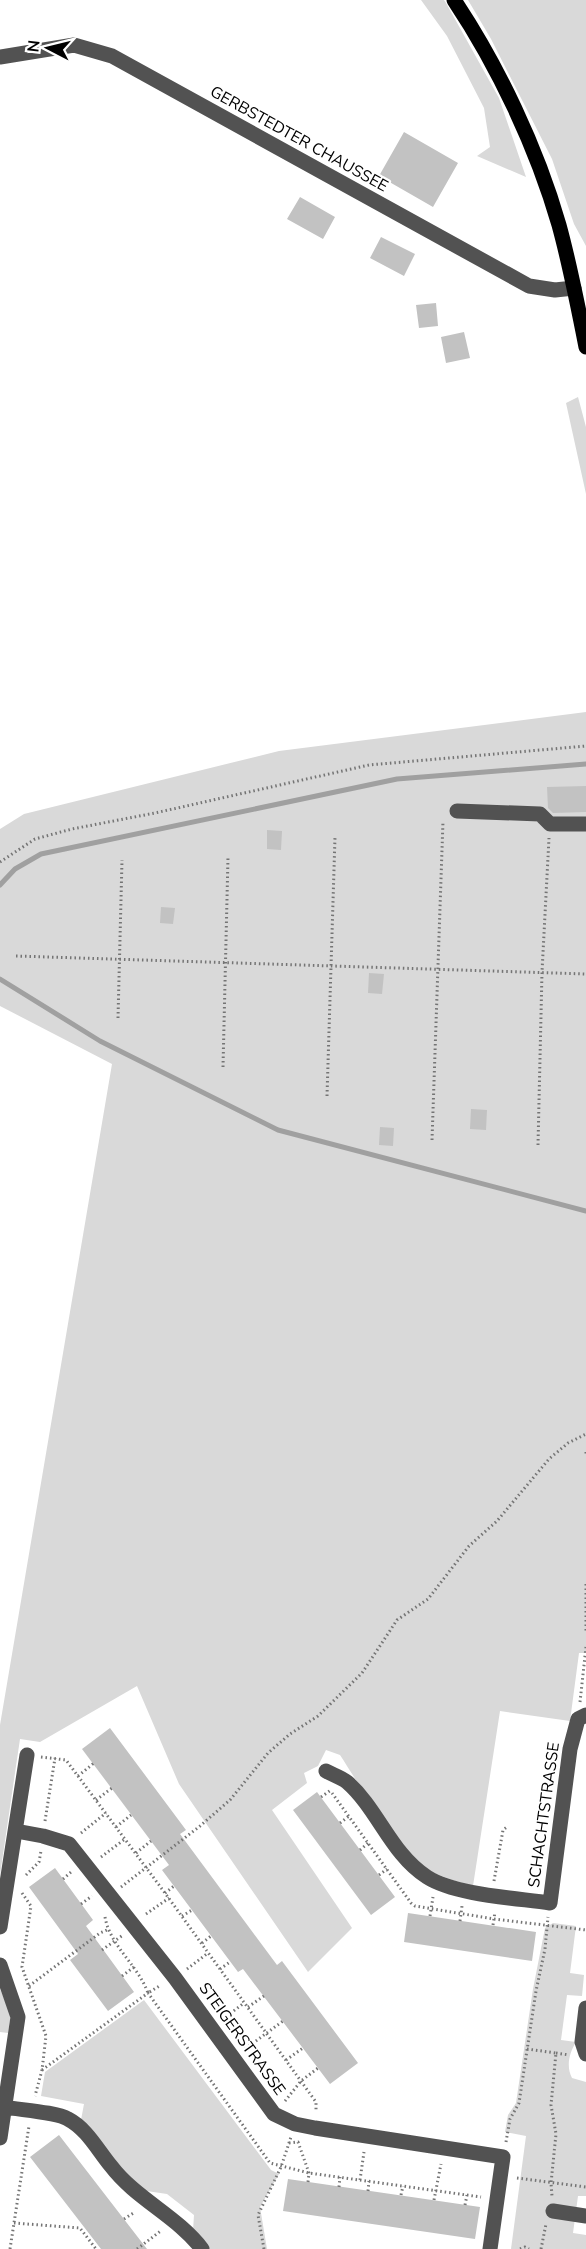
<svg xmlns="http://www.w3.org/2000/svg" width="586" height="2249" font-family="'Nunito Sans',sans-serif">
  <rect width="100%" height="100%" fill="#fff"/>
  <path fill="#d9d9d9" d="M421,0H444L446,3L499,98L526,177L477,156L490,147L484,108L447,36Z
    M468,0H586V246L574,224L552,159L491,39Z
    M578,397L586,427V494L566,403Z
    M586,712V1653H579L570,1721L500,1711L473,1886C456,1881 440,1877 425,1868C398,1851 359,1784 340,1755L326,1750L318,1766L304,1773L307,1783L272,1810L352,1928L308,1972L179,1784L137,1686L40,1742L20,1739L0,1875V1725L112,1064L0,1006V829L24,814L279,751Z
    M553,1923L576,1926L570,1973L584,1975L582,1996L567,1995L561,2040L576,2042C569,2053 566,2067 572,2078L586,2082V2196H578L573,2233L586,2235V2249H511L526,2136L505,2132L508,2115L516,2103L533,1989L545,1928Z
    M0,1989L11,2014L8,2033L0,2032Z
    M144,2000L271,2170L279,2174L260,2207L267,2249H207L193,2231L194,2215L167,2194L140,2190L81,2120L84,2104L41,2096L45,2072Z"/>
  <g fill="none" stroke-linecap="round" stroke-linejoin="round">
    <path stroke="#a0a0a0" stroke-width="5" d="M0,885L15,869L41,854L397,779L586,764
      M0,979L100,1041L278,1130L586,1211"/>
  </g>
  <path fill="#c2c2c2" d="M404,132L458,163L433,207L379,176Z
    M300,197L335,217L323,239L287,219Z
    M381,237L415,254L404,276L370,258Z
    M436,303L438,326L419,328L416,305Z
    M464,332L470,358L446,363L441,337Z
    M586,786V812L553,813L548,808L547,787Z
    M267,830L282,831L281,850L267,849Z
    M161,907L175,908L173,924L160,923Z
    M369,973L384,974L382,994L368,993Z
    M471,1109L487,1110L486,1130L470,1129Z
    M380,1127L394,1128L393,1146L379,1145Z
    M110,1728L186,1830L180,1834L277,1965L282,1961L358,2063L330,2084L243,1969L238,1972L162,1870L169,1865L82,1749Z
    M317,1792L395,1897L371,1915L293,1810Z
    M55,1868L93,1920L86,1926L134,1992L108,2011L70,1960L78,1954L29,1887Z
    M408,1913L536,1932L532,1961L404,1942Z
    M59,2135L86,2170L147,2249H101L30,2157Z
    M288,2179L480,2207L475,2239L283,2211Z"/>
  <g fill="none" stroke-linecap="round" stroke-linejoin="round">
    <path stroke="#747474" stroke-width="3" stroke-dasharray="1.5 3" stroke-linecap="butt" d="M0,862L35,839L72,829L155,813L369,765L586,746
      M16,956L586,974
      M118,1018L122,860
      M223,1067L228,857
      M327,1096L335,837
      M432,1140L443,821
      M538,1145L542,972L549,838
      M586,1452V1454
      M586,1584V1633
      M580,1702L586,1647
      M41,1757L66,1760L165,1893L316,2102V2112
      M78,1776L94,1763
      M332,1793L411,1903L415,1906L494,1919L586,1930
      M321,1797L331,1790
      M96,1800L112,1788
      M45,1821L55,1758
      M340,1823L349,1816
      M116,1827L131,1815
      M81,1833L106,1813
      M360,1850L368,1843
      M136,1853L151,1841
      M101,1857L125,1839
      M26,1875L39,1862L41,1851
      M379,1875L387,1869
      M63,1879L71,1872
      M494,1881L503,1830L507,1827
      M121,1887L200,1826L230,1800L268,1753L290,1734L318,1716L362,1673L397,1620L428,1599L469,1546L497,1521L549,1459L568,1443L586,1434
      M22,1893L31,1906L22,1967L46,2036L42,2070L35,2096
      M165,1893L174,1886
      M81,1904L92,1896
      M146,1914L169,1898
      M182,1916L192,1910
      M430,1916L433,1897
      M105,1917C110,1946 138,1965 148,1993L161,1985
      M460,1921L462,1906
      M493,1925L495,1912
      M202,1943L211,1936
      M102,1950L123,1935
      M187,1969L208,1953
      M220,1969L230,1962
      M122,1976L134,1967
      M29,1986L100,1933L107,1930
      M248,2007L264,1996
      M223,2019L244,2003
      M245,2049L283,2021
      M527,2049L556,2053L551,2105L556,2134L551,2183L552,2196
      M556,2053L569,2055
      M286,2060L303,2048
      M42,2070L148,1993L270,2163L309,2173L481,2197
      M285,2101L301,2081L318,2068
      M506,2142L510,2119L519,2103L536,1991L545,1949L548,1917
      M289,2143L298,2142L309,2173L308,2182
      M517,2178L586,2187
      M360,2180L364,2152
      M339,2187L340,2177
      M368,2191L369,2181
      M401,2195L403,2186
      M434,2200L441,2164
      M465,2205L467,2195
      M124,2219L135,2212
      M14,2223L80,2228L96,2249
      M10,2249L29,2126
      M137,2249L162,2230
      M264,2249L258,2215L281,2167L291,2137
      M520,2249L525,2247L529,2249
      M541,2249L546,2224"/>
    <path stroke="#525252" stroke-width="15" d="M0,57L74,45L112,56L529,286L555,290L574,288
      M457,811L540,814L550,824H586
      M326,1771C333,1775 341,1777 347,1782C378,1809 391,1854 427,1877C455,1895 516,1898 550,1903L570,1749L578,1719L586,1715
      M16,1831L43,1836L69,1844L175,1978L274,2114L295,2124L315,2128L503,2157L490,2249
      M0,1927L27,1755
      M0,1965L18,2017L0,2138
      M586,2008L582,2042L586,2054
      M4,2107C20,2110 56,2112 68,2119C87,2129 97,2149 111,2166C136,2199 177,2216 202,2249
      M553,2211L586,2216"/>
    <path stroke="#000" stroke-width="15" d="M454,0C498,66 537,148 559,225C570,265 578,306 586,347"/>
  </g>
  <g text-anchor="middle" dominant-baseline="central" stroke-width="4.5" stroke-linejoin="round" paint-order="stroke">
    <g font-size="16" fill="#000" stroke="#fff">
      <text transform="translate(299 139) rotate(29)">GERBSTEDTER CHAUSSEE</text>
      <text transform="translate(544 1815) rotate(-82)">SCHACHTSTRASSE</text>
      <text transform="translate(242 2039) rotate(54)">STEIGERSTRASSE</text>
    </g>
  </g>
  <g transform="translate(48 48) rotate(277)" stroke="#ffffff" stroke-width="4.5" paint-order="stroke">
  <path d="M0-4.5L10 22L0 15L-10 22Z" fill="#000000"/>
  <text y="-9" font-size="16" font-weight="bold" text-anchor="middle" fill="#000000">N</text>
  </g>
</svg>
